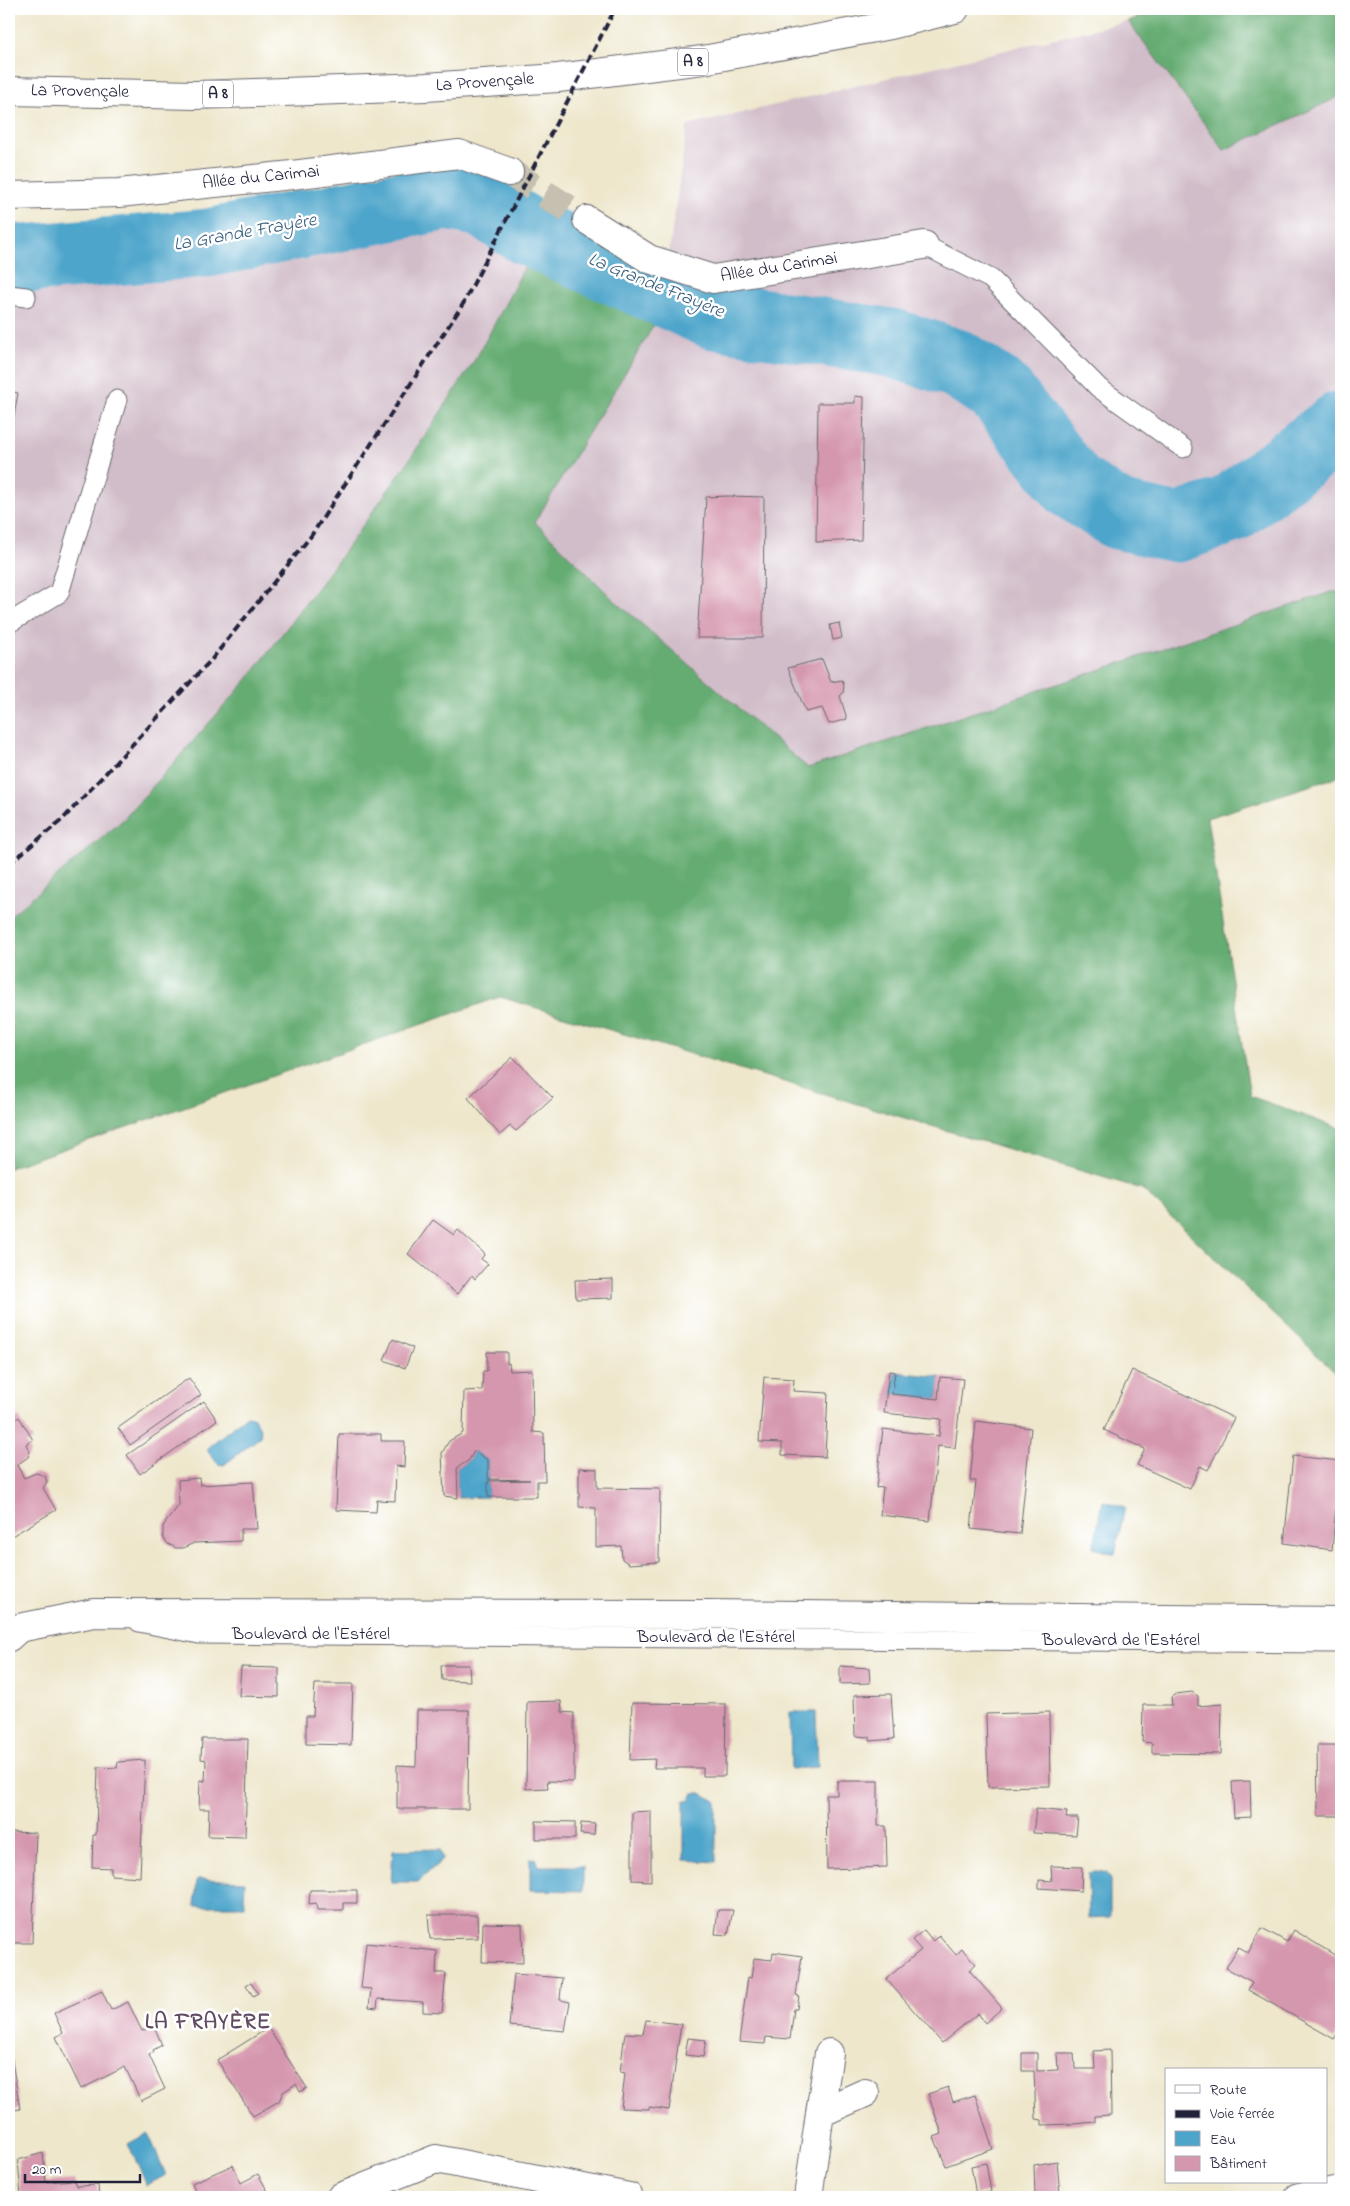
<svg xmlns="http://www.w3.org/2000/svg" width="1350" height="2206" font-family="'Indie Flower',sans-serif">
  <rect width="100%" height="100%" fill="#fff"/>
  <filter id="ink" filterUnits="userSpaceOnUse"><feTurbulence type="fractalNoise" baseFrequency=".02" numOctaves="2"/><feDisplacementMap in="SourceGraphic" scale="10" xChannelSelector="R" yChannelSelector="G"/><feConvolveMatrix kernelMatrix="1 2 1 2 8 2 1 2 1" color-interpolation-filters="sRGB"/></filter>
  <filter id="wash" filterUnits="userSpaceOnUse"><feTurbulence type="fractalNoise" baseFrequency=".0096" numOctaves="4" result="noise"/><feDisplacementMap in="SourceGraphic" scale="20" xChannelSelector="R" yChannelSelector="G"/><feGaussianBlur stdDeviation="1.12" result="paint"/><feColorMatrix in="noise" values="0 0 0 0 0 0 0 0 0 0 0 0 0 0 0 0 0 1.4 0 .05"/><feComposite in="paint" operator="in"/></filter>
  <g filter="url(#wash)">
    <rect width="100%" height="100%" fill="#eee7cc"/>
    <path fill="#d1bdc9" d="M1128,21L1224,150L1341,96V592H1331L808,768L614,600L535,522L660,315L687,126Z
      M361,195L466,227L530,257L478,355L406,465L336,563L248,679L124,819L9,917V228Z"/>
    <path fill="#65ac72" stroke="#446756" d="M1159,9H1341V96L1224,150L1128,21Z
      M530,257L660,315L535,522L614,600L808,768L1331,592H1341V776L1207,818L1250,1096L1341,1129V1378L1142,1189L500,997L9,1168V917L124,819L248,679L336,563L406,465L478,355Z"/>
    <path fill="#4ea5cb" stroke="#386483" d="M895,1372L940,1377L938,1399L892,1394Z
      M247,1416L253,1417L261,1429L260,1437L224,1465L218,1464L208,1452V1447Z
      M474,1451L488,1460V1497L458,1498L457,1468L469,1460Z
      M1103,1501L1125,1507L1115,1554L1093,1548Z
      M790,1712H816L818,1767L791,1769Z
      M693,1793H701L716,1801V1862L684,1860V1800L689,1801Z
      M440,1849L443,1859L418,1882H391L393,1850Z
      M535,1858L538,1866H583V1891L530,1890V1859Z
      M1094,1871C1102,1871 1106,1872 1110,1878V1917L1089,1918L1088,1874Z
      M197,1879L245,1881L244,1906H195Z
      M148,2133L166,2175L147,2185L128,2144Z"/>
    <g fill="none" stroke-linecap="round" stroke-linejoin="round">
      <path stroke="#4ea5cb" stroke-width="69" d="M9,257L22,259L208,243L446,196L482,203L527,231L714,315L892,343L958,364L999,391L1073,486L1118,515L1177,528L1229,510L1341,425"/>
    </g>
    <g id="blocks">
      <path fill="#d597ae" d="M9,391L18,393L10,439H9Z
        M855,396L864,397L861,540L816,542L818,403H855Z
        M728,496L764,497L763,638H697L706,497Z
        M839,623L842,638L833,640L830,625Z
        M822,659L831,682L842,680L844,686L843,693L840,696L847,719L829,724L822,708L806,712L788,668Z
        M513,1057L553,1098L516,1131L510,1126L500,1135L468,1098Z
        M433,1220L454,1235L458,1230L485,1254L481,1259L488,1264L475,1279L472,1275L457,1294L408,1254Z
        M613,1279V1298L576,1299L575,1280Z
        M393,1339L413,1348L405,1368L384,1360Z
        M487,1352H507V1364L509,1363L510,1371L532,1370L533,1432L544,1433L545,1481H537V1497H488V1481L530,1480L488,1479V1460L474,1451L469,1460L457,1468L458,1498L444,1496L442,1453L449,1441L463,1433L464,1391L482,1390L483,1371H487Z
        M1132,1370L1234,1418L1208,1470L1200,1466L1190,1489L1137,1465L1145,1449L1104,1430Z
        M889,1371L895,1372L892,1394L938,1399L940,1377L963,1379L955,1448L938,1446L930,1521L880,1515L883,1487L876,1488L883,1429L939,1436L941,1419L884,1413Z
        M764,1377L794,1379L793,1391L828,1393L825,1457L782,1455V1443L759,1442Z
        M189,1378L201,1395L130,1445L118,1428Z
        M204,1401L217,1420L140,1474L127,1455Z
        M19,1417L33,1440L26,1444L30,1452L28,1457L17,1465L24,1478L36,1473L45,1476L47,1482L43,1488L56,1510L10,1537L9,1424Z
        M976,1421L1031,1428L1020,1534L971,1529L976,1481H970Z
        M339,1434H381V1441H405L404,1467L396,1466L395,1501L377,1500L376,1512L336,1510Z
        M1293,1456L1341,1461V1505L1336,1506L1332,1550L1284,1543Z
        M579,1468L597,1469V1488L660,1489L659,1562L629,1564L622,1559L621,1546L596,1547V1508L579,1507Z
        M199,1478L200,1485L253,1482L257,1529H241V1541L194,1543L183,1548H176L168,1544L163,1538V1526L179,1505L178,1480Z
        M441,1665H469L470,1681L442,1680Z
        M840,1666L869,1668L870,1683L840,1684Z
        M241,1667L279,1668V1697L239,1696Z
        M315,1684H353L351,1745L306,1744V1716H313Z
        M1192,1692L1198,1696V1706L1222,1704L1221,1754L1152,1753V1743L1142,1742L1143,1705H1172L1171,1697L1176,1694Z
        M891,1694L894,1739L870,1741V1737L855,1736L854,1695Z
        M561,1701L562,1712L574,1713V1782L547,1781L548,1788L526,1789L527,1702Z
        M632,1703L726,1704L725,1776H703V1768H654L655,1759L630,1760Z
        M417,1710H469L468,1809H397V1765L416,1766Z
        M1049,1712L1050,1786L988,1787L986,1714Z
        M1340,1734H1341V1816H1318L1317,1746H1339Z
        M202,1739H248L245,1837L208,1836L209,1809H199L200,1780L205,1781L206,1760L201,1759Z
        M145,1760L140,1877L111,1875V1868L92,1867L93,1835H96L98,1767L117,1768L118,1762Z
        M837,1781H878V1826H886L887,1867L827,1869L826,1795H837Z
        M1250,1781L1251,1817L1234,1818L1232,1782Z
        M1036,1809L1067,1812L1066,1818H1078L1076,1835L1033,1833Z
        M651,1811V1881L632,1880V1812Z
        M536,1821L575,1822V1839H536Z
        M581,1823L595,1824L594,1835L580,1834Z
        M9,1832L36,1833L32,1943H9Z
        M1051,1866L1082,1867L1081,1891L1039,1888V1880L1052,1881Z
        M310,1890H357V1903H343V1910H317L316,1903L309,1904Z
        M718,1910H733L728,1935L715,1934Z
        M428,1915H477L478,1938L430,1939Z
        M483,1923L522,1924L523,1963L482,1962Z
        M1262,1928L1287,1942L1294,1930L1341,1959V2028L1334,2039L1248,1990L1252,1982L1226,1968L1238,1947L1248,1953Z
        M924,1930L933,1941L939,1935L956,1955L962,1949L976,1964L969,1970L1002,2008L985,2023L978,2013L942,2043L886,1979L921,1950L912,1940Z
        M366,1943L437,1951L436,1973H446L442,2013L423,2012V2002L378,1999L377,2008L369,2007L371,1989L361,1988Z
        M773,1952L802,1956L796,1995L799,1996L797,2009H794L790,2039L766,2037L765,2044L739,2042L748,1977L751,1978L754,1958L772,1960Z
        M514,1974L562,1978L560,2000L570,2002L565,2031L509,2026Z
        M251,1982L258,1993L253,1996L246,1985Z
        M102,1991L111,2010L128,2002L142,2031L154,2026L162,2045L153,2050L154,2052L149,2055L165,2089L141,2101L125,2067L81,2089L56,2037L63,2033L54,2013Z
        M646,2020L681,2024L669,2110L649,2107V2109L621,2108L625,2073L620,2072L625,2033L643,2034Z
        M268,2028L307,2088L300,2092L296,2084L283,2092L279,2101L253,2116L217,2060Z
        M688,2038L706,2040L703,2057L685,2055Z
        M10,2049L20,2109L9,2111V2050Z
        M1110,2050L1111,2115L1095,2116V2122L1073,2124L1042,2125V2120L1036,2119L1034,2071H1022V2053H1037V2071L1058,2070L1057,2053H1074L1075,2069H1095L1094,2051Z
        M948,2087L953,2102L975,2095L993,2149L946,2166L934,2137L942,2134L928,2094Z
        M43,2153L46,2182L74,2180L76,2186L98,2185L99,2197H21L18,2160Z
        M1057,2161L1060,2195L1035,2197L1034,2165Z
        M986,2163L991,2192L976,2195L971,2166Z
        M233,2165L241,2183L258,2174L271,2197H198L192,2183Z"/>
    </g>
  </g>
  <g filter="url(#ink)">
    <use href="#blocks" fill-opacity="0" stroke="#69676e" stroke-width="1"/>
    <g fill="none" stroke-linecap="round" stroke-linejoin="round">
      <path stroke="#c5c0af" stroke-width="28" stroke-dasharray="28 14" stroke-linecap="butt" d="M509,172L587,220"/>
      <g stroke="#69676e" stroke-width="21">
        <path id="service" d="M924,245L991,279L1099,388L1183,448
          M9,295L26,297
          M9,623L59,593L117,400
          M139,1622L199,1634L1341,1643"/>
      </g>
      <g stroke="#69676e" stroke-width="30">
        <path id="minor" d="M9,196L119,193L292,175L459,154L509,172
          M587,220L649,259L713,279L924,245
          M820,2113L829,2053
          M808,2197L820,2113L865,2093"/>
      </g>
      <g stroke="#69676e" stroke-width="30">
        <path id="tertiary" d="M9,1637L19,1628L94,1613L705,1614L1341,1621
          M341,2197L436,2159L629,2197
          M1299,2197L1341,2190"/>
      </g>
      <g stroke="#69676e" stroke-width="30">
        <path id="motorway" d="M9,91L195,95L426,87L558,78L703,60L891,25L955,9"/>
      </g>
      <use href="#service" stroke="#fff" stroke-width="19"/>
      <use href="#minor" stroke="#fff" stroke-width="28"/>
      <use href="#tertiary" stroke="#fff" stroke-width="28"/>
      <use href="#motorway" stroke="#fff" stroke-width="28"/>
      <path stroke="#22223b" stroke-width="4" stroke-dasharray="8 4" stroke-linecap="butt" d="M9,864L63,819L212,659L311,536L463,304L615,9"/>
    </g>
  </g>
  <g text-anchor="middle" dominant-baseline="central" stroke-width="5" stroke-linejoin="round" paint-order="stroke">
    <g fill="#fff" stroke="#646476" stroke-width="1">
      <rect x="678" y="48.5" width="30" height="27" rx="4"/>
      <rect x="203" y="80.5" width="30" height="27" rx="4"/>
    </g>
    <g font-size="16" font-weight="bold" fill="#22223b">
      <text x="693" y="62">A 8</text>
      <text x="218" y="94">A 8</text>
    </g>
    <g font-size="18" fill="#22223b" stroke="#fff">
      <text transform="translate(485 83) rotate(-4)">La Provençale</text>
      <text transform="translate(80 92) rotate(1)">La Provençale</text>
      <text transform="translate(261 178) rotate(-6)">Allée du Carimai</text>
      <text transform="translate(779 268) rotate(-9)">Allée du Carimai</text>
      <text x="311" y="1635">Boulevard de l'Estérel</text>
      <text x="716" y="1638">Boulevard de l'Estérel</text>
      <text x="1121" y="1641">Boulevard de l'Estérel</text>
    </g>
    <g font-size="19" font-style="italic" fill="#365d7c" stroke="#fff">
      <text transform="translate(245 233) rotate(-10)">La Grande Frayère</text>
      <text transform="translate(656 286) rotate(22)">La Grande Frayère</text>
    </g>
    <g font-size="22" font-weight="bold" letter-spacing="1" fill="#614b63" stroke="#fff">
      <text x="208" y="2023">LA FRAYÈRE</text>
    </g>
  </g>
  <rect width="1350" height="2206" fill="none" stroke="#fff" stroke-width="30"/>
  <rect x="1165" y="2068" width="162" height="115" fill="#ffffff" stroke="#a7a7b1"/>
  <rect x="1175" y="2085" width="25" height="8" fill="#ffffff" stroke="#a7a7b1"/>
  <text x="1210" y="2094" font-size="15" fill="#22223b">Route</text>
  <rect x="1175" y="2110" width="25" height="8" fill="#22223b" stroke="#a7a7b1"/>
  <text x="1210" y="2118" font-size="15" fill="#22223b">Voie ferrée</text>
  <rect x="1175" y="2131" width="25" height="15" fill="#4ea5cb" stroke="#a7a7b1"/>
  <text x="1210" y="2144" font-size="15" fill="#22223b">Eau</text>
  <rect x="1175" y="2156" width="25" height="15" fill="#d597ae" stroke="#a7a7b1"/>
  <text x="1210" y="2168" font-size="15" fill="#22223b">Bâtiment</text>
  <path d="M25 2174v8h115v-8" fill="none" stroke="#22223b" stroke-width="2.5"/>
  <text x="32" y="2174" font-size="15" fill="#22223b" stroke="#ffffff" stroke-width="4" paint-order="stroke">20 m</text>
</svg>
